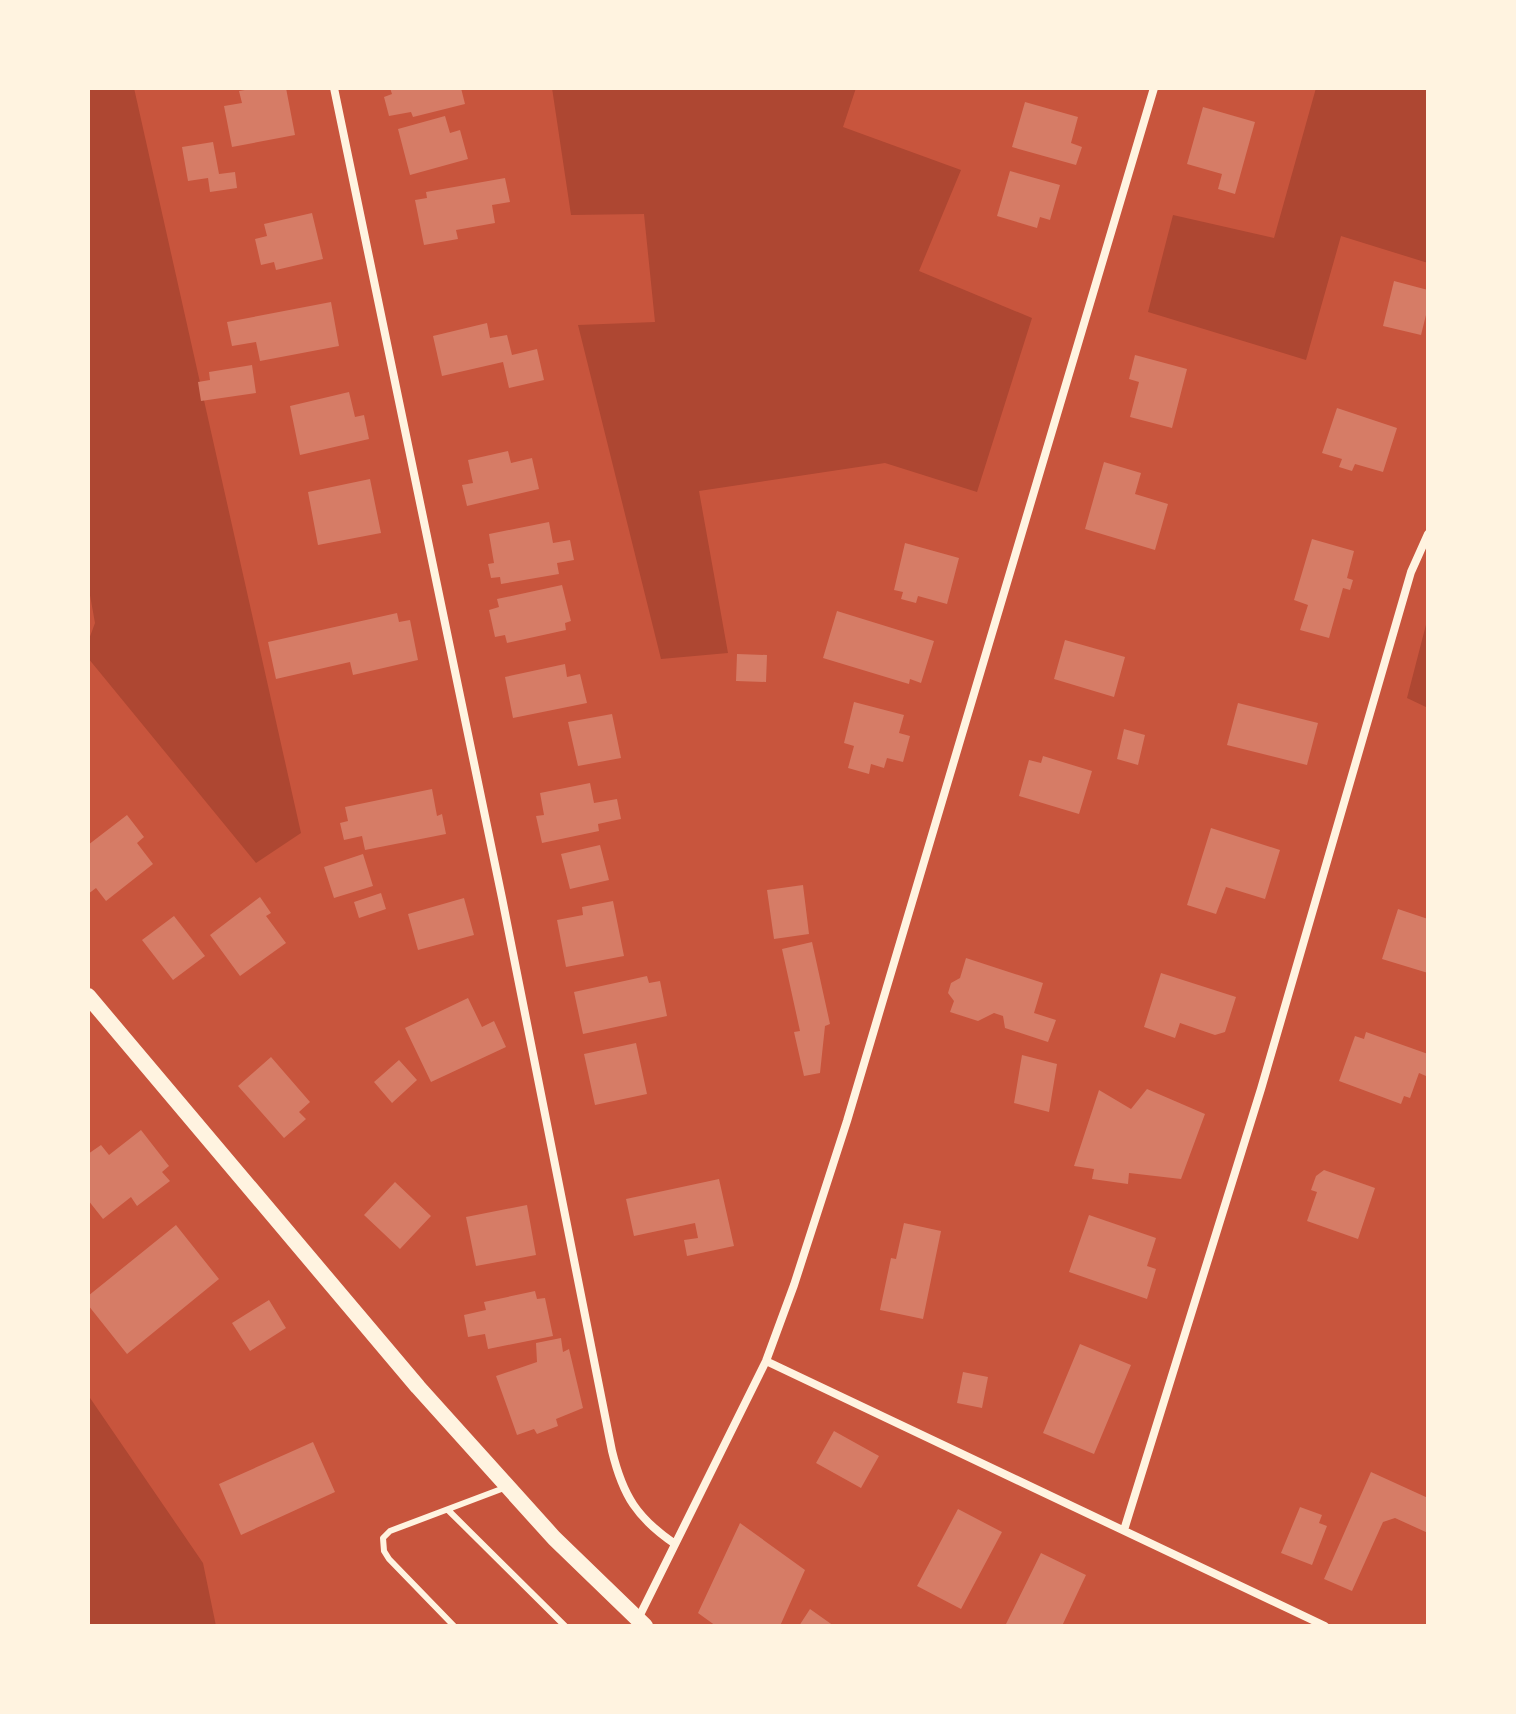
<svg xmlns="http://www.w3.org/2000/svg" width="1516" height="1714" font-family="Ubuntu,sans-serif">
  <rect width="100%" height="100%" fill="#c8553d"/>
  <path fill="#ae4732" d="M88,88H134L301,833L256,863L88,658V642L95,623L88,584Z
    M552,88H856L843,127L961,170L919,271L1032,318L977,492L885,463L699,491L728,653L661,659L578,325L655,322L644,214L571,215Z
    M1316,88H1428V263L1341,236L1306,360L1148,312L1173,215L1274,238Z
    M1428,617V708L1407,698Z
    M88,1395L203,1563L216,1626H88Z"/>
  <path fill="#d67c66" d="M256,88H286L295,135L232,147L224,106L242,103L239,91Z
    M390,88H461L465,104L413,117L411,112L389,116L384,97L392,94Z
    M1025,102L1078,117L1071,143L1082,147L1076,165L1012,147Z
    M1203,107L1255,122L1235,194L1218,189L1222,174L1187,164Z
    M445,116L450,133L460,130L468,159L410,175L398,129Z
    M213,142L219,174L235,172L237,188L210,192L208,178L188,181L182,147Z
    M1010,171L1060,185L1050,220L1040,217L1037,228L997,216Z
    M505,178L510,202L492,205L495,223L456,230L458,239L424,245L415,200L427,198L426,192Z
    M312,213L323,259L276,270L274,262L261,265L255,239L267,236L264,224Z
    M1394,281L1428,290V307L1421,335L1383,326Z
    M331,302L339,346L260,361L256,342L232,346L227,322Z
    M487,323L490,338L507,335L512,355L537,349L544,380L509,388L503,362L442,376L433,336Z
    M1135,355L1187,369L1172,428L1130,417L1139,382L1129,379Z
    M252,365L256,393L201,401L198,382L210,380L209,372Z
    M349,392L355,417L364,415L369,439L300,455L290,406Z
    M1337,408L1397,428L1383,472L1355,464L1352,471L1339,467L1342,459L1322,453Z
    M508,451L511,463L532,458L539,489L467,506L462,485L473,483L468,460Z
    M1104,462L1141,473L1135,494L1168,504L1155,550L1085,529Z
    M370,479L381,533L318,545L308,492Z
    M549,522L553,543L570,540L574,560L557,563L559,574L501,584L500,577L491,578L488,564L494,563L489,534Z
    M1312,539L1354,551L1347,578L1353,580L1350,590L1343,588L1329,638L1300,630L1308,605L1294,600Z
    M905,543L959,558L947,604L918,596L916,603L901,599L903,592L894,590Z
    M562,585L571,621L565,623L566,630L507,643L505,635L495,637L489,610L499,607L497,599Z
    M837,611L934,641L921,683L910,679L909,684L823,658Z
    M397,613L399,622L410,620L418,660L353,675L350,662L276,679L268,642Z
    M1065,640L1125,657L1114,697L1054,679Z
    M737,654L767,655L766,682L736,681Z
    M565,664L567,677L580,674L587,703L513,718L505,677Z
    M854,702L904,715L899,733L910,736L903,762L887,758L884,768L871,764L869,774L848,768L854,746L844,743Z
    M1238,703L1318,723L1307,765L1227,745Z
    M612,714L621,758L578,766L568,722Z
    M1124,729L1145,735L1138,765L1117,759Z
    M1043,756L1092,771L1079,814L1019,796L1029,760L1041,763Z
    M590,783L594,803L617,799L621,819L598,824L599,831L542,843L536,816L544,815L540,793Z
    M432,789L437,816L442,814L446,834L365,850L362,836L344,840L340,823L348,821L345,807Z
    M127,815L144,837L137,843L153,864L106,901L96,888L88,894V845Z
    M1211,828L1280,850L1265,899L1226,887L1216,914L1187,905Z
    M600,845L609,880L570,889L561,854Z
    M363,854L373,886L334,898L324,867Z
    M803,885L809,934L774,939L767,890Z
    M381,893L386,909L359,918L354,902Z
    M260,897L271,913L266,916L286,943L240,976L210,935Z
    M464,898L474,935L418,950L408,914Z
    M613,901L624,956L566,967L557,920L583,915L582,907Z
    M1398,909L1428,919V973L1382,959Z
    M174,916L205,956L173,980L142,940Z
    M812,942L830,1024L825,1026L820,1073L804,1076L794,1032L800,1031L782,949Z
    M966,958L1043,983L1034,1013L1056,1020L1048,1042L1005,1028L1003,1016L994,1013L978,1021L950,1012L954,1001L948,993L951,983L960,978Z
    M1161,973L1236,997L1225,1032L1215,1035L1180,1023L1175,1038L1144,1027Z
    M647,976L649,983L660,981L667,1016L583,1034L574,992Z
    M468,998L482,1027L494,1021L506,1047L431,1082L405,1028Z
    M1366,1032L1428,1054L1426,1076L1419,1073L1410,1098L1404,1096L1401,1104L1339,1081L1355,1036L1364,1039Z
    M636,1043L647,1094L595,1105L584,1054Z
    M1022,1055L1057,1064L1049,1112L1014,1103Z
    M271,1057L310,1102L299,1112L306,1119L284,1138L238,1086Z
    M399,1060L417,1080L392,1103L374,1082Z
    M1147,1089L1205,1114L1181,1179L1129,1173L1128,1184L1092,1179L1094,1169L1074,1166L1099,1090L1131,1109Z
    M141,1130L169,1166L162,1172L170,1181L137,1206L131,1197L103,1219L88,1200V1154L101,1145L109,1155Z
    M1324,1170L1375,1188L1358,1239L1307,1221L1317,1192L1311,1190L1316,1176Z
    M719,1179L734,1246L687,1256L684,1240L698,1238L695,1223L634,1236L626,1199Z
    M395,1182L431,1216L400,1249L364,1215Z
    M527,1205L536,1255L476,1266L466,1217Z
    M1089,1215L1156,1238L1147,1266L1156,1269L1147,1299L1069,1272Z
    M904,1223L941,1231L923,1319L880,1310L891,1258L896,1259Z
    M176,1225L219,1279L127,1354L88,1305V1296Z
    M535,1291L537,1299L545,1298L553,1336L488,1349L485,1334L468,1337L464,1315L486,1310L484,1302Z
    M269,1300L286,1328L250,1351L232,1323Z
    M561,1338L563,1352L569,1349L583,1408L556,1419L558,1426L537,1434L534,1429L517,1435L496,1376L537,1362L536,1343Z
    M1080,1344L1131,1365L1094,1454L1043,1433Z
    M963,1372L988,1377L982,1408L957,1403Z
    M834,1431L879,1456L861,1488L816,1463Z
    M313,1442L335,1492L241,1535L219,1484Z
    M1371,1472L1428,1498V1533L1395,1518L1383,1522L1352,1591L1324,1579Z
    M1300,1507L1322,1515L1319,1523L1327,1526L1312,1565L1281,1553Z
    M958,1509L1002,1532L961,1609L917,1586Z
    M740,1523L805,1570L780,1626H716L698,1613Z
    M1041,1553L1086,1575L1062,1626H1005Z
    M810,1609L834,1626H799Z"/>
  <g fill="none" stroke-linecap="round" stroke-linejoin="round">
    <path stroke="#fff3e0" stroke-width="6" d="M448,1510L565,1626
      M454,1626L389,1559L384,1551L383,1538L390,1531L504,1488"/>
    <path stroke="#fff3e0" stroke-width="8" d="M334,88L502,898L612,1451C623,1496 637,1518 675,1544
      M766,1361L1325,1626
      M1124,1530L1261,1089L1411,572L1428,534
      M638,1619L766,1361L794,1285L847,1121L1154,88"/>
    <path stroke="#fff3e0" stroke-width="16" d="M88,996L418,1387L554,1538L645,1626"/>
  </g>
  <rect width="1516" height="1714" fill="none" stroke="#fff3e0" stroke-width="180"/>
</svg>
